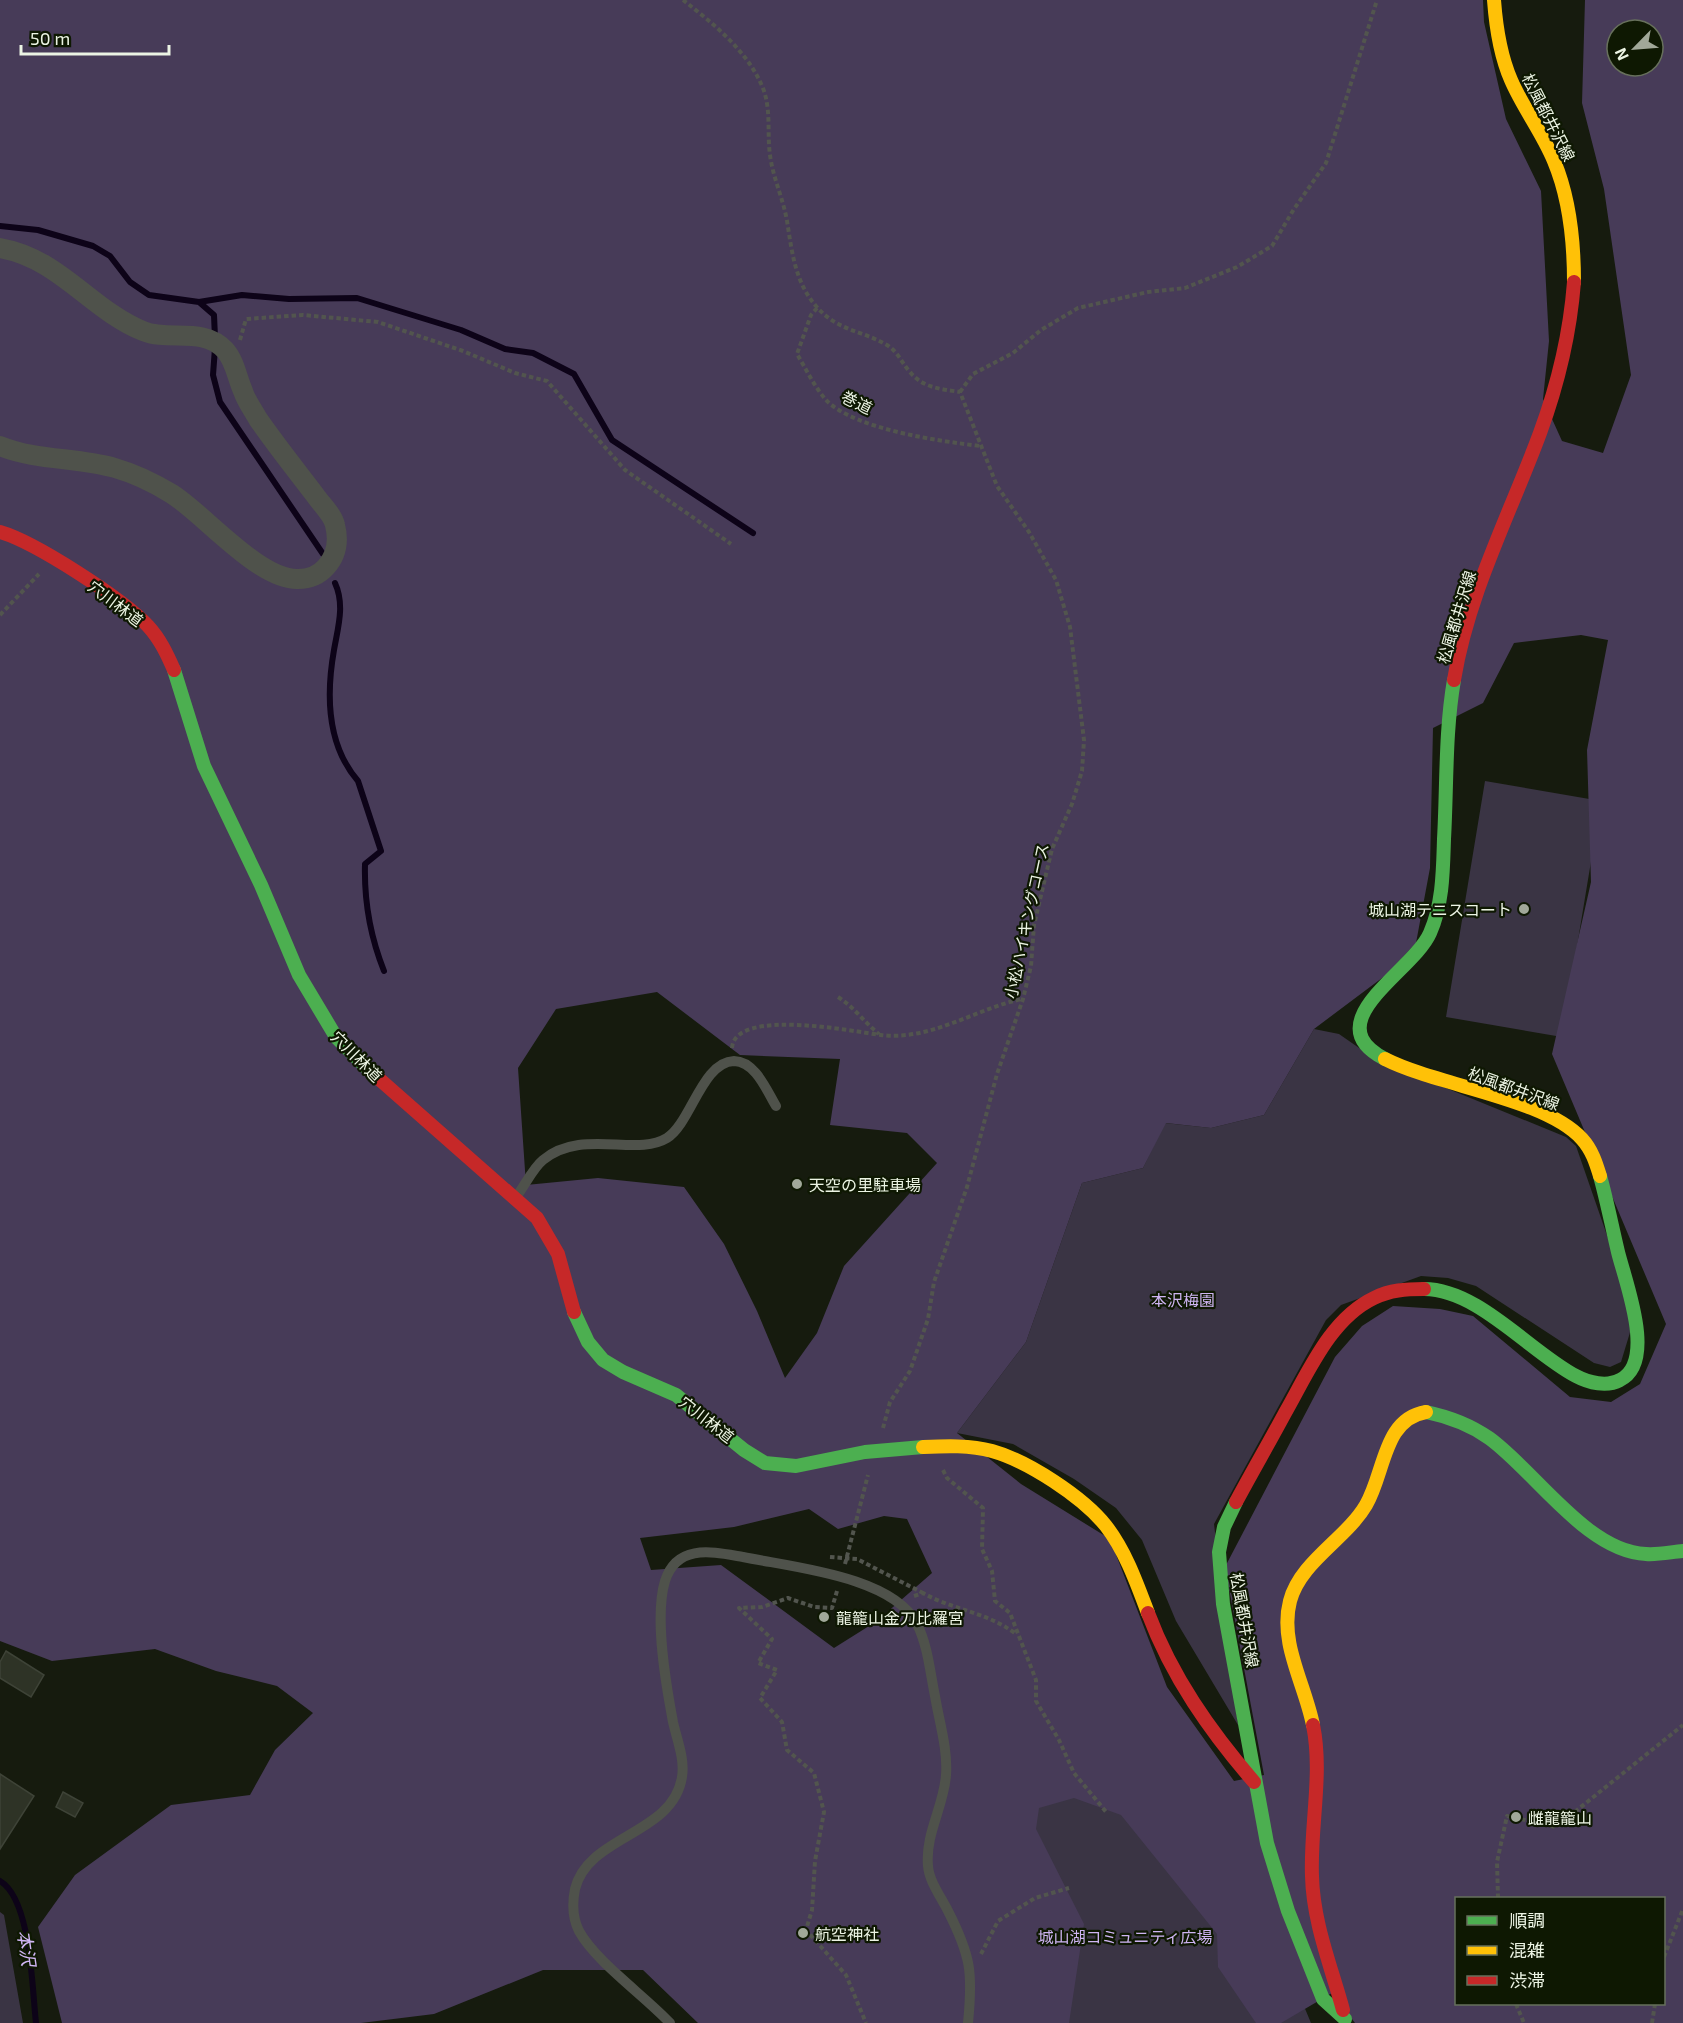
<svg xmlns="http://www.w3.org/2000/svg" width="1683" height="2023" font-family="'Exo 2','Noto Sans JP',sans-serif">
  <rect width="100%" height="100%" fill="#161b0e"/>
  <path fill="#3a3444" d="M1485,781L1601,801L1562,1037L1446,1017Z
    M1314,1029L1339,1034L1375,1059L1566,1137L1576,1146L1635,1316L1621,1362L1610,1367L1594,1363L1476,1286L1448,1278L1421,1276L1341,1305L1326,1320L1214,1524L1238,1725L1176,1621L1142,1540L1116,1508L1074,1479L1013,1444L957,1433L1026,1342L1082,1183L1143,1168L1165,1123L1211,1128L1264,1115Z
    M979,1613L1296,1987L1311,2023H1035Z
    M0,1912L4,1915L23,2023H0Z"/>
  <path fill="#473b58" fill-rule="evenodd" d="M0,0H1483L1484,22L1506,119L1541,191L1549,341L1543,399L1562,441L1603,453L1631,375L1604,189L1582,103L1585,0H1683V2023H1355L1332,1993L1281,2023H1256L1218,1967L1217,1934L1121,1815L1074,1798L1039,1808L1036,1829L1084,1924L1069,2023H698L643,1970H543L434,2014L361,2023H62L38,1927L75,1875L171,1805L250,1795L275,1750L313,1713L277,1686L216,1671L155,1649L52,1661L0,1641ZM1617,30H1653V66H1617ZM1581,635L1608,640L1587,750L1591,882L1552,1054L1666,1324L1640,1384L1611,1402L1570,1397L1473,1316L1440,1309L1393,1306L1362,1326L1335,1357L1225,1567L1264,1775L1234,1781L1167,1687L1110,1539L1021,1484L957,1433L1026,1342L1082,1183L1143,1168L1166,1123L1211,1128L1264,1115L1314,1029L1386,975L1416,943L1430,868L1433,728L1483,703L1514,643ZM657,992L740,1055L840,1059L830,1125L907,1133L937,1163L844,1266L817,1333L785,1378L757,1311L724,1244L684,1187L598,1178L526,1185L518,1068L556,1009ZM809,1509L838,1529L884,1516L907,1519L932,1573L877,1621L834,1648L721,1565L651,1570L640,1538L734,1527ZM1456,1898H1664V2004H1456Z"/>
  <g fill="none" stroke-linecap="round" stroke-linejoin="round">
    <path stroke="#0d0318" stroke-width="6" d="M0,226L38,230L93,246L110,256L130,282L149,295L199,302L214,315L215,338
      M199,302L242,295L289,299L357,298L461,330L505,349L533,353L574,374L612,440L753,533
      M215,348L213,375L220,402L323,554
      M335,583C345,605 338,627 334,650C326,695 327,745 358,781L381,851L365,864C364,901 370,936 384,971
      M0,1881C31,1899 32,1988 36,2023"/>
  </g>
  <path fill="#2e3326" stroke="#3e4337" stroke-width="1.5" d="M6,1651L44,1675L31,1697L0,1678V1662Z
    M0,1774L34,1796L0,1849Z
    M63,1792L83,1803L75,1817L56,1807Z"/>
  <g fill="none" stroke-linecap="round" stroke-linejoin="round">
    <path stroke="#52554e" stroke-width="4" stroke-dasharray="4.5 3" stroke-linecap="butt" d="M683,0C714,24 750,53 764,91C771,112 767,134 770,155C773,178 783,198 787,221C792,252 795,282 816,306C837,331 861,330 887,345C899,353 901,362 910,372C923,388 941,389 960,392
      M817,308L811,315L797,354C806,369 815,388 827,401C857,430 940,441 980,446
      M240,340L246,319L303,315L378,322L463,351L515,373L547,381L625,470L731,544
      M960,392L973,374L1013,353L1041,330L1078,308L1148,292L1185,288L1237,267L1272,246L1294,209L1326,163L1377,0
      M0,615L39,574
      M838,997C854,1007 864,1022 879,1034
      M732,1048C735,1007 856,1032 881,1035C931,1041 975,1009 1022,999
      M883,1428L890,1402L910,1371L928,1319L934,1282L967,1187L997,1074L1023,999L1031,966L1034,925L1052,849L1072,804L1082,771L1084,740L1070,627L1056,580L1029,532L997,486L960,392
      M943,1470L947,1478L983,1508L982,1549L992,1571L995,1601L1010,1613L1036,1680V1701L1059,1740L1074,1773L1107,1813
      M830,1557L857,1559L923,1593
      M845,1564L868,1475
      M837,1591L832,1608L814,1607L788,1598L762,1607L739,1608L772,1639L758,1663L777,1670L760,1698L782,1722L787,1750L814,1773L824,1812L815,1861L812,1910L806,1930L846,1975L866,2023
      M914,1596L923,1593C955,1611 985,1611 1016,1634
      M1498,1898L1497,1862L1507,1816L1556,1827L1683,1725
      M981,1954L998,1921L1035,1898L1069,1888
      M1664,1957L1683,1909
      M1516,2004L1524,2023
      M1652,2023L1655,2004"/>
    <path stroke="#4f524b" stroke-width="10" d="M516,1197C525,1186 532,1169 543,1160C582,1128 636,1157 667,1138C691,1123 702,1062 734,1061C755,1061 767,1091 776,1106
      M670,2023C645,1996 596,1962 579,1931C572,1917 572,1904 575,1889C588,1835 673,1835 682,1777C685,1759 677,1740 673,1722C666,1685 654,1617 665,1581C677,1543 713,1552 743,1557C790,1567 893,1576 917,1624C928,1646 930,1672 935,1696C939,1721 948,1749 946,1775C944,1806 925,1834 928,1866C929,1881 941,1897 948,1911C971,1956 973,1973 968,2023"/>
    <path stroke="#4f524b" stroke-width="20" d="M0,248C59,258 91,310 143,331C169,342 203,326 225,350C235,361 237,378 243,391C246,401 253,410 258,419C276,445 296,470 315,495C321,504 333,515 335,525C339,541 337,555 326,567C319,575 309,579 298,579C259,580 205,515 172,494C154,483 136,474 115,468C77,457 37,461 0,446"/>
    <path stroke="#4caf50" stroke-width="14" d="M174,670L204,766L261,885L299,975L336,1037L369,1070
      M1385,1059C1314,1022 1413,972 1430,933C1443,904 1443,870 1444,839C1447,786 1445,732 1454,680
      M1424,1289C1478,1289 1530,1352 1576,1376C1589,1383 1607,1387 1620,1380C1657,1362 1625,1281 1618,1252C1612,1227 1607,1201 1600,1176
      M574,1312L588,1342L603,1360L623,1372L676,1395L744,1450L765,1463L796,1466L865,1452L923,1447
      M1426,1412C1450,1417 1469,1424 1489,1438C1534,1470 1587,1552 1646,1554C1658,1555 1671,1552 1683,1551
      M1236,1502L1224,1527L1219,1552L1223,1604L1267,1843L1288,1911L1323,1999L1345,2019"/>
    <path stroke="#ffc107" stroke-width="14" d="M1494,0C1496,27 1500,55 1511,80C1523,108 1542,132 1554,161C1570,199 1574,240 1574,282
      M1385,1059C1438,1086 1545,1098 1582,1139C1592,1150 1596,1163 1600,1176
      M923,1447C946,1446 970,1445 992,1451C1028,1461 1083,1497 1106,1526C1126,1552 1137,1584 1148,1613
      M1313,1725C1305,1684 1279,1643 1290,1601C1300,1562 1346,1539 1366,1505C1385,1473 1383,1419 1426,1412"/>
    <path stroke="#c62828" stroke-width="14" d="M0,532C35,542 123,599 148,626C160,639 167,654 174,670
      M1454,680C1468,594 1510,514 1540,433C1558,384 1570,334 1574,282
      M369,1070L537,1218L558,1254L574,1312
      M1236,1502C1252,1472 1269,1443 1285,1413C1308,1373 1330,1319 1374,1298C1390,1290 1406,1289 1424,1289
      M1148,1613C1172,1677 1210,1731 1254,1782
      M1313,1725C1323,1774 1310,1826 1312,1876C1313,1922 1331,1966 1343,2010"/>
  </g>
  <g fill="#a1a899" stroke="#0e1802" stroke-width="2">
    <circle cx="1524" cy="909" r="6"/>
    <circle cx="797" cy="1184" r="6"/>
    <circle cx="824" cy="1617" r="6"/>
    <circle cx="1516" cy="1817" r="6"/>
    <circle cx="803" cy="1933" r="6"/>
  </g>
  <g text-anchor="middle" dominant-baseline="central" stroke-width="4.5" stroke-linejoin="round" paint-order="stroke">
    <g font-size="16" fill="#ecf4e4" stroke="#0e1802">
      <text transform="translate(1549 117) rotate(63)">松風都井沢線</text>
      <text transform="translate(857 402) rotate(26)">巻道</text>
      <text transform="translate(116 603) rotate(37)">穴川林道</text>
      <text transform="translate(1456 617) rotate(-73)">松風都井沢線</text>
      <text transform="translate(1026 921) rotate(-78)">小松ハイキングコース</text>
      <text transform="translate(357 1056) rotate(45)">穴川林道</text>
      <text transform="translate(1514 1088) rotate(20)">松風都井沢線</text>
      <text transform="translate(707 1419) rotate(38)">穴川林道</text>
      <text transform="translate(1245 1620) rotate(80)">松風都井沢線</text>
    </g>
    <g font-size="16" fill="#ecf4e4" stroke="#0e1802" text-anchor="start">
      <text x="1512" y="909" text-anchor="end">城山湖テニスコート</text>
      <text x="809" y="1184">天空の里駐車場</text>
      <text x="836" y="1617">龍籠山金刀比羅宮</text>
      <text x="1528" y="1817">雌龍籠山</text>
      <text x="815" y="1933">航空神社</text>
    </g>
    <g font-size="16" fill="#ceb4f2" stroke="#0e1802">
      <text x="1183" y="1299">本沢梅園</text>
      <text x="1125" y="1936">城山湖コミュニティ広場</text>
    </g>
    <g font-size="18" font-style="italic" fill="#d0b5f4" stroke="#0e1802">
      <text transform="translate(27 1948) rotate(82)">本沢</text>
    </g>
  </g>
  <rect x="1455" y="1897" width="210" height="108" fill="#0e1802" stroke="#67705c" stroke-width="1.5"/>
  <rect x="1467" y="1916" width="30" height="9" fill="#4caf50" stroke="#67705c" stroke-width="1.5"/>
  <text x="1509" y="1927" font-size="18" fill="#ecf4e4">順調</text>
  <rect x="1467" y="1946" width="30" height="9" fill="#ffc107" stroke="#67705c" stroke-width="1.5"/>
  <text x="1509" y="1957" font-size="18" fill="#ecf4e4">混雑</text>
  <rect x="1467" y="1976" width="30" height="9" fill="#c62828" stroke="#67705c" stroke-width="1.5"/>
  <text x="1509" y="1987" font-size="18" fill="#ecf4e4">渋滞</text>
  <g transform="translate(1635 48) rotate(245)"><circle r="28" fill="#0e1802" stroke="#67705c" stroke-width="1.5"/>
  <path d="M0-4.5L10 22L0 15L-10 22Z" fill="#a1a899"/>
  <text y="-9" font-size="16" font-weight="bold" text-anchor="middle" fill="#ecf4e4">N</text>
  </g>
  <path d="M21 45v9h148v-9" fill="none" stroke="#ecf4e4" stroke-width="3"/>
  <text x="30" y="45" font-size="18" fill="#ecf4e4" stroke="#0e1802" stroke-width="4.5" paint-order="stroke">50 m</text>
</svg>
